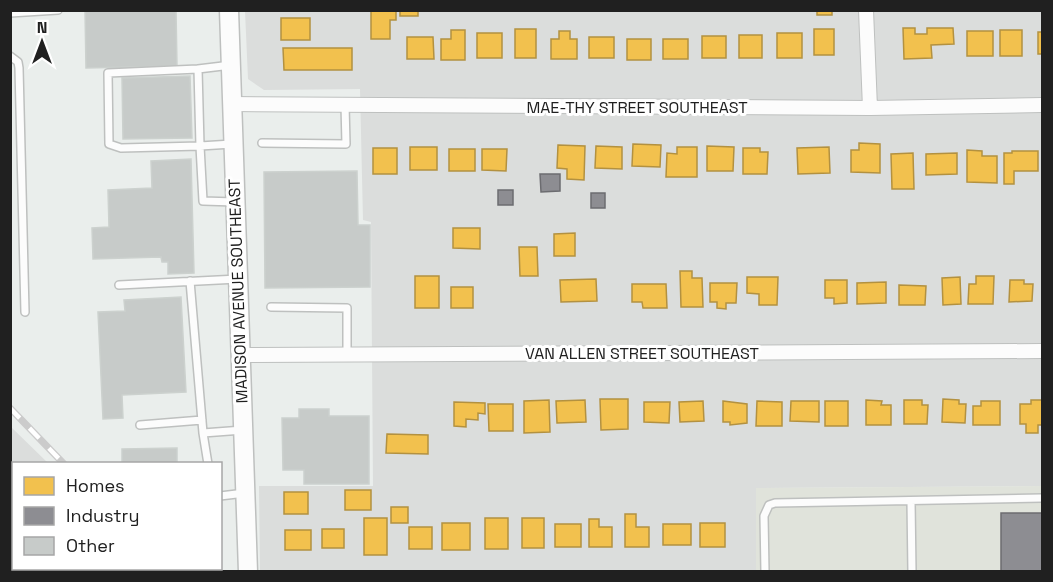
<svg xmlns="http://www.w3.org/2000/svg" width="1053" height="582" font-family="'Space Grotesk',sans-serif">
  <rect width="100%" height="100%" fill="#eaeeec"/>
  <path fill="#dbdddc" d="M245,11H1042V486L756,488V571L260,570L259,486H373L371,222L363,220L360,89L264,90L248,79Z
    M10,426L48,463L14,464V568H117V571H11Z"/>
  <path fill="#e0e3db" d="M1042,486V571H756V488Z"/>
  <path fill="#f2c14e" stroke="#b39140" stroke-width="1.5" d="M371,10H396V20H390V39H371Z
    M400,10H418V16H400Z
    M817,10H832V15H817Z
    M281,18H310V40H281Z
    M903,28H915V34H927V28H953L954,44L931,45L932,58L904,59Z
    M515,29H536V58H515Z
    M814,29H834V55H814Z
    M451,30H465V60H441V39H451Z
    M1000,30H1022V56H1000Z
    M559,31H570V39H577V59H551V39H559Z
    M967,31H993V56H967Z
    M1038,32H1042V54H1038Z
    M477,33H502V58H477Z
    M777,33H802V58H777Z
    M739,35H762V58H739Z
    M702,36H726V58H702Z
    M407,37H433L434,59H407Z
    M589,37H614V58H589Z
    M627,39H651V60H627Z
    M663,39H688V59H663Z
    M283,48H352V70H284Z
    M859,143L880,144V173L851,172V150H859Z
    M633,144L661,145L660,167L632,166Z
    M558,145L585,146L584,180L567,179V169L557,168Z
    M596,146L622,147V169L595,168Z
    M707,146L734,147L733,171H707Z
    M410,147H437V170H410Z
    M677,147H697V177H666L667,153L677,154Z
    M829,147L830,173L798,174L797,148Z
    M373,148H397V174H373Z
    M743,148H760V152H768L767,174H743Z
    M449,149H475V171H449Z
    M482,149H507L506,171L482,170Z
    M967,150L982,151V156H997V183L967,182Z
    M1012,151H1038V171H1014V184H1004V153H1012Z
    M913,153L914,189H892L891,154Z
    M957,153V174L926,175V154Z
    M453,228H480V249L453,248Z
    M575,233V256H554V234Z
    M519,247H537L538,276H520Z
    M680,271H692V278H702L703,307H681Z
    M415,276H439V308H415Z
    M976,276H994L993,304H968L969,284H976Z
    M747,277H778L777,305H759V294L747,293Z
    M960,277L961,304L943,305L942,278Z
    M596,279L597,301L561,302L560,280Z
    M825,280H847V303L834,304V298H825Z
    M1010,280H1024V284H1033L1032,301L1009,302Z
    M886,282V303L857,304V283Z
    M710,283H737L736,303H726V309L717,308V302H710Z
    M632,284H666L667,308H643L642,302H632Z
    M899,285L926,286L925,305H899Z
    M451,287H473V308H451Z
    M600,399H628V429L601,430Z
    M943,399L959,400V404H966L965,423L942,422Z
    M549,400L550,432L524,433V401Z
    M585,400L586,422L557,423L556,401Z
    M866,400L882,401L881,405H891V425H866Z
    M904,400H922V405H928L927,424H904Z
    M1031,400H1042V425H1038V433H1026V424H1020V404H1031Z
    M703,401L704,421L680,422L679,402Z
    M723,401L747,404V423L730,425V422H723Z
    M757,401L782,402V426H756Z
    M791,401H819V422L790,421Z
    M825,401H848V426H825Z
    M981,401H1000V425H973V406H981Z
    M454,402L485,403V414L478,413V420L466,419V427L454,426Z
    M644,402H670L669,423L644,422Z
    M488,404H513V431H489Z
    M387,434L428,435V454L386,453Z
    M345,490H371V510H345Z
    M284,492H308V514H284Z
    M391,507H408V523H391Z
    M625,514H636V527H649V547H625Z
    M364,518H387V555H364Z
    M485,518H508V549H485Z
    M522,518H544V548H522Z
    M589,519H599V527H612V547H589Z
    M442,523H470V550H442Z
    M700,523H725V547H700Z
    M555,524H581V547H555Z
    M663,524H691V545H663Z
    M409,527H432V549H409Z
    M322,529H344V548H322Z
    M285,530H311V550H285Z
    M26,568H57V572H26Z"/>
  <path fill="#8d8d92" stroke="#6c6c70" stroke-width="1.5" d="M540,174H560V191L541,192Z
    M498,190H513V205H498Z
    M591,193H605V208H591Z
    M1001,513H1042V572H1001Z"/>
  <path fill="#c7cbc9" stroke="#ccd1ce" stroke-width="1.5" d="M85,10H176L177,66L86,68Z
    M190,76L192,138L123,139L122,78Z
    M191,159L194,273L168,274V262H162L161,257L93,259L92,228L109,227L108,190L152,188L151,161Z
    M357,171L358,225H370V287L265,288L264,172Z
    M181,297L186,392L122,395L123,418L103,419L98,312L125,311L124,300Z
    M299,409H329V416H369V484H304V470H283L282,418H299Z
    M177,448V464H122V449Z
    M127,568H149V572H127Z
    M183,568H206V572H183Z"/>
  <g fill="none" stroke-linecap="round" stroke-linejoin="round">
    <g stroke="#bec0bf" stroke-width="10">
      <path id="service" d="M10,13L58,10
        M10,56L18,62L19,68L25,312
        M231,65L198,69L200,146L232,144
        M198,69L108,73L109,144L121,148L200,146L203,201L235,202
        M262,143L346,144L345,105
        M190,281L203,433L243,430
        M119,285L238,279
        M271,307L347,308V354
        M140,425L202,420
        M203,433L208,464
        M220,496L245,493
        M911,501L912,572
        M765,572L764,516L769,505L775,503L1042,498"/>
    </g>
    <g stroke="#bec0bf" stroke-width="16">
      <path id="minor" d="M866,10L870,108
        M232,104L870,108L1042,105
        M241,355L1042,351"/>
    </g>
    <g stroke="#bec0bf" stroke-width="21">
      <path id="tertiary" d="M229,10L248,572"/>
    </g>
    <use href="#service" stroke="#fcfcfc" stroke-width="7"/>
    <use href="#minor" stroke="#fcfcfc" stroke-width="14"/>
    <use href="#tertiary" stroke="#fcfcfc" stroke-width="18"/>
    <g stroke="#cbcbcb" stroke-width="7">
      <path id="rail" d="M10,408L64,464
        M166,568L169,572"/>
    </g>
    <use href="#rail" stroke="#fff" stroke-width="4.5" stroke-dasharray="14" stroke-linecap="butt"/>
  </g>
  <g text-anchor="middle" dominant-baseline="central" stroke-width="6" stroke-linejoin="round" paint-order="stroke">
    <g font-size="16" fill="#202020" stroke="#fff">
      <text x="637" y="107">MAE-THY STREET SOUTHEAST</text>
      <text transform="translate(238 291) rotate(-92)">MADISON AVENUE SOUTHEAST</text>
      <text x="642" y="353">VAN ALLEN STREET SOUTHEAST</text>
    </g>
  </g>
  <rect width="1053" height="582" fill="none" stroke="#202020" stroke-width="24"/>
  <rect x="12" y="462" width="210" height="108" fill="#ffffff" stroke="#a6a6a6" stroke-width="1.5"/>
  <rect x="24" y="477" width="30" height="18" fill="#f2c14e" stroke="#a6a6a6" stroke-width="1.5"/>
  <text x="66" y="492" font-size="18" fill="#202020">Homes</text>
  <rect x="24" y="507" width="30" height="18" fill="#8d8d92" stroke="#a6a6a6" stroke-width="1.5"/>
  <text x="66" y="522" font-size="18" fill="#202020">Industry</text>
  <rect x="24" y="537" width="30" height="18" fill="#c7cbc9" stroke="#a6a6a6" stroke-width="1.5"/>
  <text x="66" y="552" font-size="18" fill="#202020">Other</text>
  <g transform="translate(42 42)" stroke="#ffffff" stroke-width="4.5" paint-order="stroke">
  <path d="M0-4.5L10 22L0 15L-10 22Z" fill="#202020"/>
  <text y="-9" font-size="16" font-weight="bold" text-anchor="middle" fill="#202020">N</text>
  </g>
</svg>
